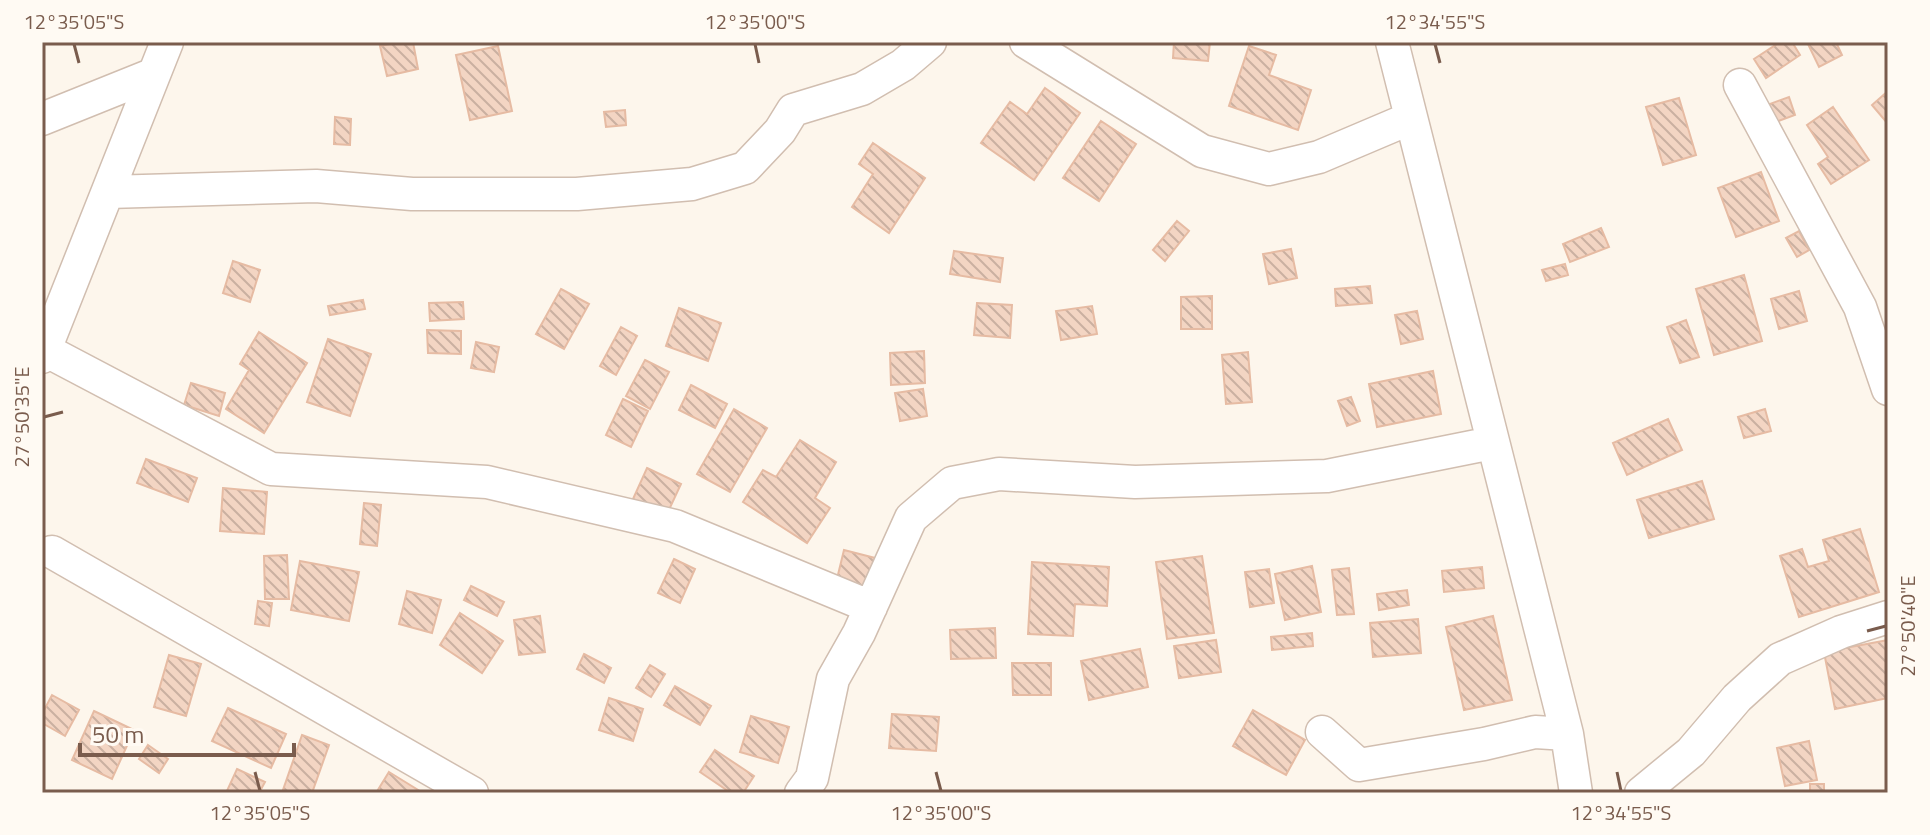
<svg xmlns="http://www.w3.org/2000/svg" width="1930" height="835" font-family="'Titillium Web',sans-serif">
  <defs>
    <pattern id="building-back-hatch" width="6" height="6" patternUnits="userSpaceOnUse" patternTransform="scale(2)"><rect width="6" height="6" fill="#f3d5c3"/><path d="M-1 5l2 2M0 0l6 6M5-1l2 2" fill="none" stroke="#cab0a1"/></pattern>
  </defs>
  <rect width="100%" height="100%" fill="#fdf6ec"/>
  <path fill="url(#building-back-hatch)" stroke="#e6bba3" stroke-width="2" d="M400,42H413L418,69L387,76L380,46Z
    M1174,42H1210L1208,61L1173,58Z
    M1780,42H1792L1800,55L1766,78L1754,59Z
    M1807,42H1836L1842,55L1819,67Z
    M498,46L512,111L470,120L456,55Z
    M1249,46L1276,55L1269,75L1311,90L1298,130L1229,106Z
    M1045,88L1080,113L1034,180L981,143L1010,102L1027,114Z
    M1888,91V124L1872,105Z
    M1789,97L1795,115L1773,123L1767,105Z
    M1679,98L1696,155L1663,165L1646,107Z
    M1833,107L1869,160L1831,184L1818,164L1828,157L1807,125Z
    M625,110L626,125L606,127L604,112Z
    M335,117L351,119L350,145L334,144Z
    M1101,121L1136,144L1099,201L1063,178Z
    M873,143L925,178L889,233L852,207L873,174L859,164Z
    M1761,172L1779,221L1736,237L1718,188Z
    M1177,221L1189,231L1165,261L1153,250Z
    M1601,228L1609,247L1570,262L1563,244Z
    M1799,231L1809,250L1797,257L1786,238Z
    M1291,249L1297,278L1269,284L1263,254Z
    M954,251L1003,258L1000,282L950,274Z
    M233,261L260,270L250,302L223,293Z
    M1565,264L1568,275L1546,281L1542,270Z
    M1744,275L1762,341L1714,355L1696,289Z
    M1370,286L1372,303L1336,306L1335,289Z
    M561,289L589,304L564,349L536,334Z
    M1799,291L1807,321L1779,329L1771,299Z
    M1212,296V329H1181V297Z
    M363,300L365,309L330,315L328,306Z
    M463,302L464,319L430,321L429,303Z
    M977,303L1012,305L1010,338L974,335Z
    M1092,306L1097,334L1061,340L1056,311Z
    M679,308L721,323L708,361L666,346Z
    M1417,311L1423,339L1401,344L1395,315Z
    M1686,320L1699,357L1680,363L1667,327Z
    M621,327L637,336L616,375L600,366Z
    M427,330L461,331V354L428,353Z
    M259,332L307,363L264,433L226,409L249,370L240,364Z
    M328,339L371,354L350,416L307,402Z
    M476,342L499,347L494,372L471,368Z
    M924,351L925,383L891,385L890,353Z
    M1248,352L1252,402L1226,404L1222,355Z
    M645,360L669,372L650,409L626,396Z
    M1433,371L1441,414L1377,427L1369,384Z
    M191,383L225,393L219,416L184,405Z
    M691,385L727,404L715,428L679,410Z
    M923,389L927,416L900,421L895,393Z
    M1351,397L1360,421L1347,426L1338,401Z
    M623,399L648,411L631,447L606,435Z
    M734,409L767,428L730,492L697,474Z
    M1765,409L1771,431L1744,438L1738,417Z
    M1668,419L1682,450L1627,475L1613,443Z
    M800,440L836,462L815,498L830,508L807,543L743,502L763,470L776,477Z
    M146,459L197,478L188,502L137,483Z
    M647,468L681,484L667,514L633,499Z
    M1702,481L1714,519L1649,538L1637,500Z
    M223,488L267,492L264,534L220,531Z
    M364,503L381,505L377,546L360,544Z
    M1860,529L1879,592L1799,617L1780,556L1802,549L1808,567L1829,561L1823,540Z
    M844,550L883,560L873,597L835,587Z
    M287,555L289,599H265L264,556Z
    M1202,556L1214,633L1167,639L1156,562Z
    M674,559L695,569L680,603L658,593Z
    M300,561L359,572L349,621L291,610Z
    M1032,562L1109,567L1107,606L1075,604L1073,636L1028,634Z
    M1312,566L1321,612L1285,620L1275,574Z
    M1482,567L1484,588L1444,592L1442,571Z
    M1349,568L1354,614L1337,615L1332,570Z
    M1269,569L1274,603L1250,607L1245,572Z
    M471,586L504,602L497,616L464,600Z
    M1407,590L1409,605L1379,610L1377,594Z
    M407,591L441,600L432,633L399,624Z
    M258,601L272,603L269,626L255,624Z
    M460,613L503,641L482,673L440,645Z
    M540,616L545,652L519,655L514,620Z
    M1493,616L1512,700L1464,710L1446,627Z
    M1418,619L1421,653L1373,657L1370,623Z
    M995,628L996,658L951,659L950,630Z
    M1312,633L1313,646L1272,650L1271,637Z
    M1216,640L1221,672L1179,678L1174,646Z
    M1888,640V698L1835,709L1824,652Z
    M1140,649L1148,687L1089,700L1081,661Z
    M584,654L611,668L604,683L577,669Z
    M169,655L201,664L186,716L154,707Z
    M1012,663H1051V695H1013Z
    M650,665L665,674L651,697L636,688Z
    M675,686L711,706L700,725L664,705Z
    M52,695L79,710L65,736L42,723V714Z
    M609,698L643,709L633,741L599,730Z
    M228,708L286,734L271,768L212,741Z
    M1253,710L1305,740L1286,775L1233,746Z
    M94,711L134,730L112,779L72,760Z
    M892,714L939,717L936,751L889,748Z
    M751,716L789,727L778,763L740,752Z
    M302,735L329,745L312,793H291L283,790Z
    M1809,741L1817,780L1785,786L1777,748Z
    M148,745L168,759L159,773L139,759Z
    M715,750L754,776L743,793H731L700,772Z
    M237,769L265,782L259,793H226Z
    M389,772L423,793H376Z
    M1810,784H1824V793H1810Z"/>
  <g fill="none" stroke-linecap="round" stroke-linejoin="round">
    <g stroke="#d1beb0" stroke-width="35">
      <path id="minor" d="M1026,42L1202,151L1269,169L1319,157L1411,118
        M1392,42L1567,734L1576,793
        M1740,85L1860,307L1888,389
        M42,119L154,74
        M108,192L316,186L412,194H577L692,184L745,168L780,131L793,110L862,89L903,65L930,42
        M45,350L271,469L487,482L675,526L871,607
        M42,357L167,42
        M52,552L472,793
        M1322,732L1359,765L1484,744L1535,732L1567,734
        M801,793L812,778L833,679L859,633L911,518L952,483L999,474L1135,482L1327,476L1492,443
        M1641,793L1691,752L1737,698L1780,659L1841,632L1888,617"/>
    </g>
    <use href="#minor" stroke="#fff" stroke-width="32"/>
  </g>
  <path fill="none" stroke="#7a5c4d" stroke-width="3" d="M74,44L79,63M755,44L759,63M1435,44L1440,63M44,417L63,412M1867,631L1886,626M255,772L260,791M936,772L941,791M1617,772L1621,791"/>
  <rect width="1930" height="835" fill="none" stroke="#fffaf3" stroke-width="88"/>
  <path d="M80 743v12h214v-12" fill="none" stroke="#7a5c4d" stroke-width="4"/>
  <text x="92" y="743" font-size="24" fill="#7a5c4d" stroke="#fffaf3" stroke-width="6" paint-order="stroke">50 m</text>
  <rect x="44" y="44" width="1842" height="747" fill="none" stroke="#7a5c4d" stroke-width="3"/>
  <g font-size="20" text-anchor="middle" fill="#7a5c4d">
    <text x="74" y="29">12°35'05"S</text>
    <text x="755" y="29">12°35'00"S</text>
    <text x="1435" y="29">12°34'55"S</text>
    <text transform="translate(22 417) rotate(-90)" y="7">27°50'35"E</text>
    <text transform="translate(1908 626) rotate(-90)" y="7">27°50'40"E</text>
    <text x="260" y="820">12°35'05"S</text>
    <text x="941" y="820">12°35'00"S</text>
    <text x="1621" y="820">12°34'55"S</text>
  </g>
</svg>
